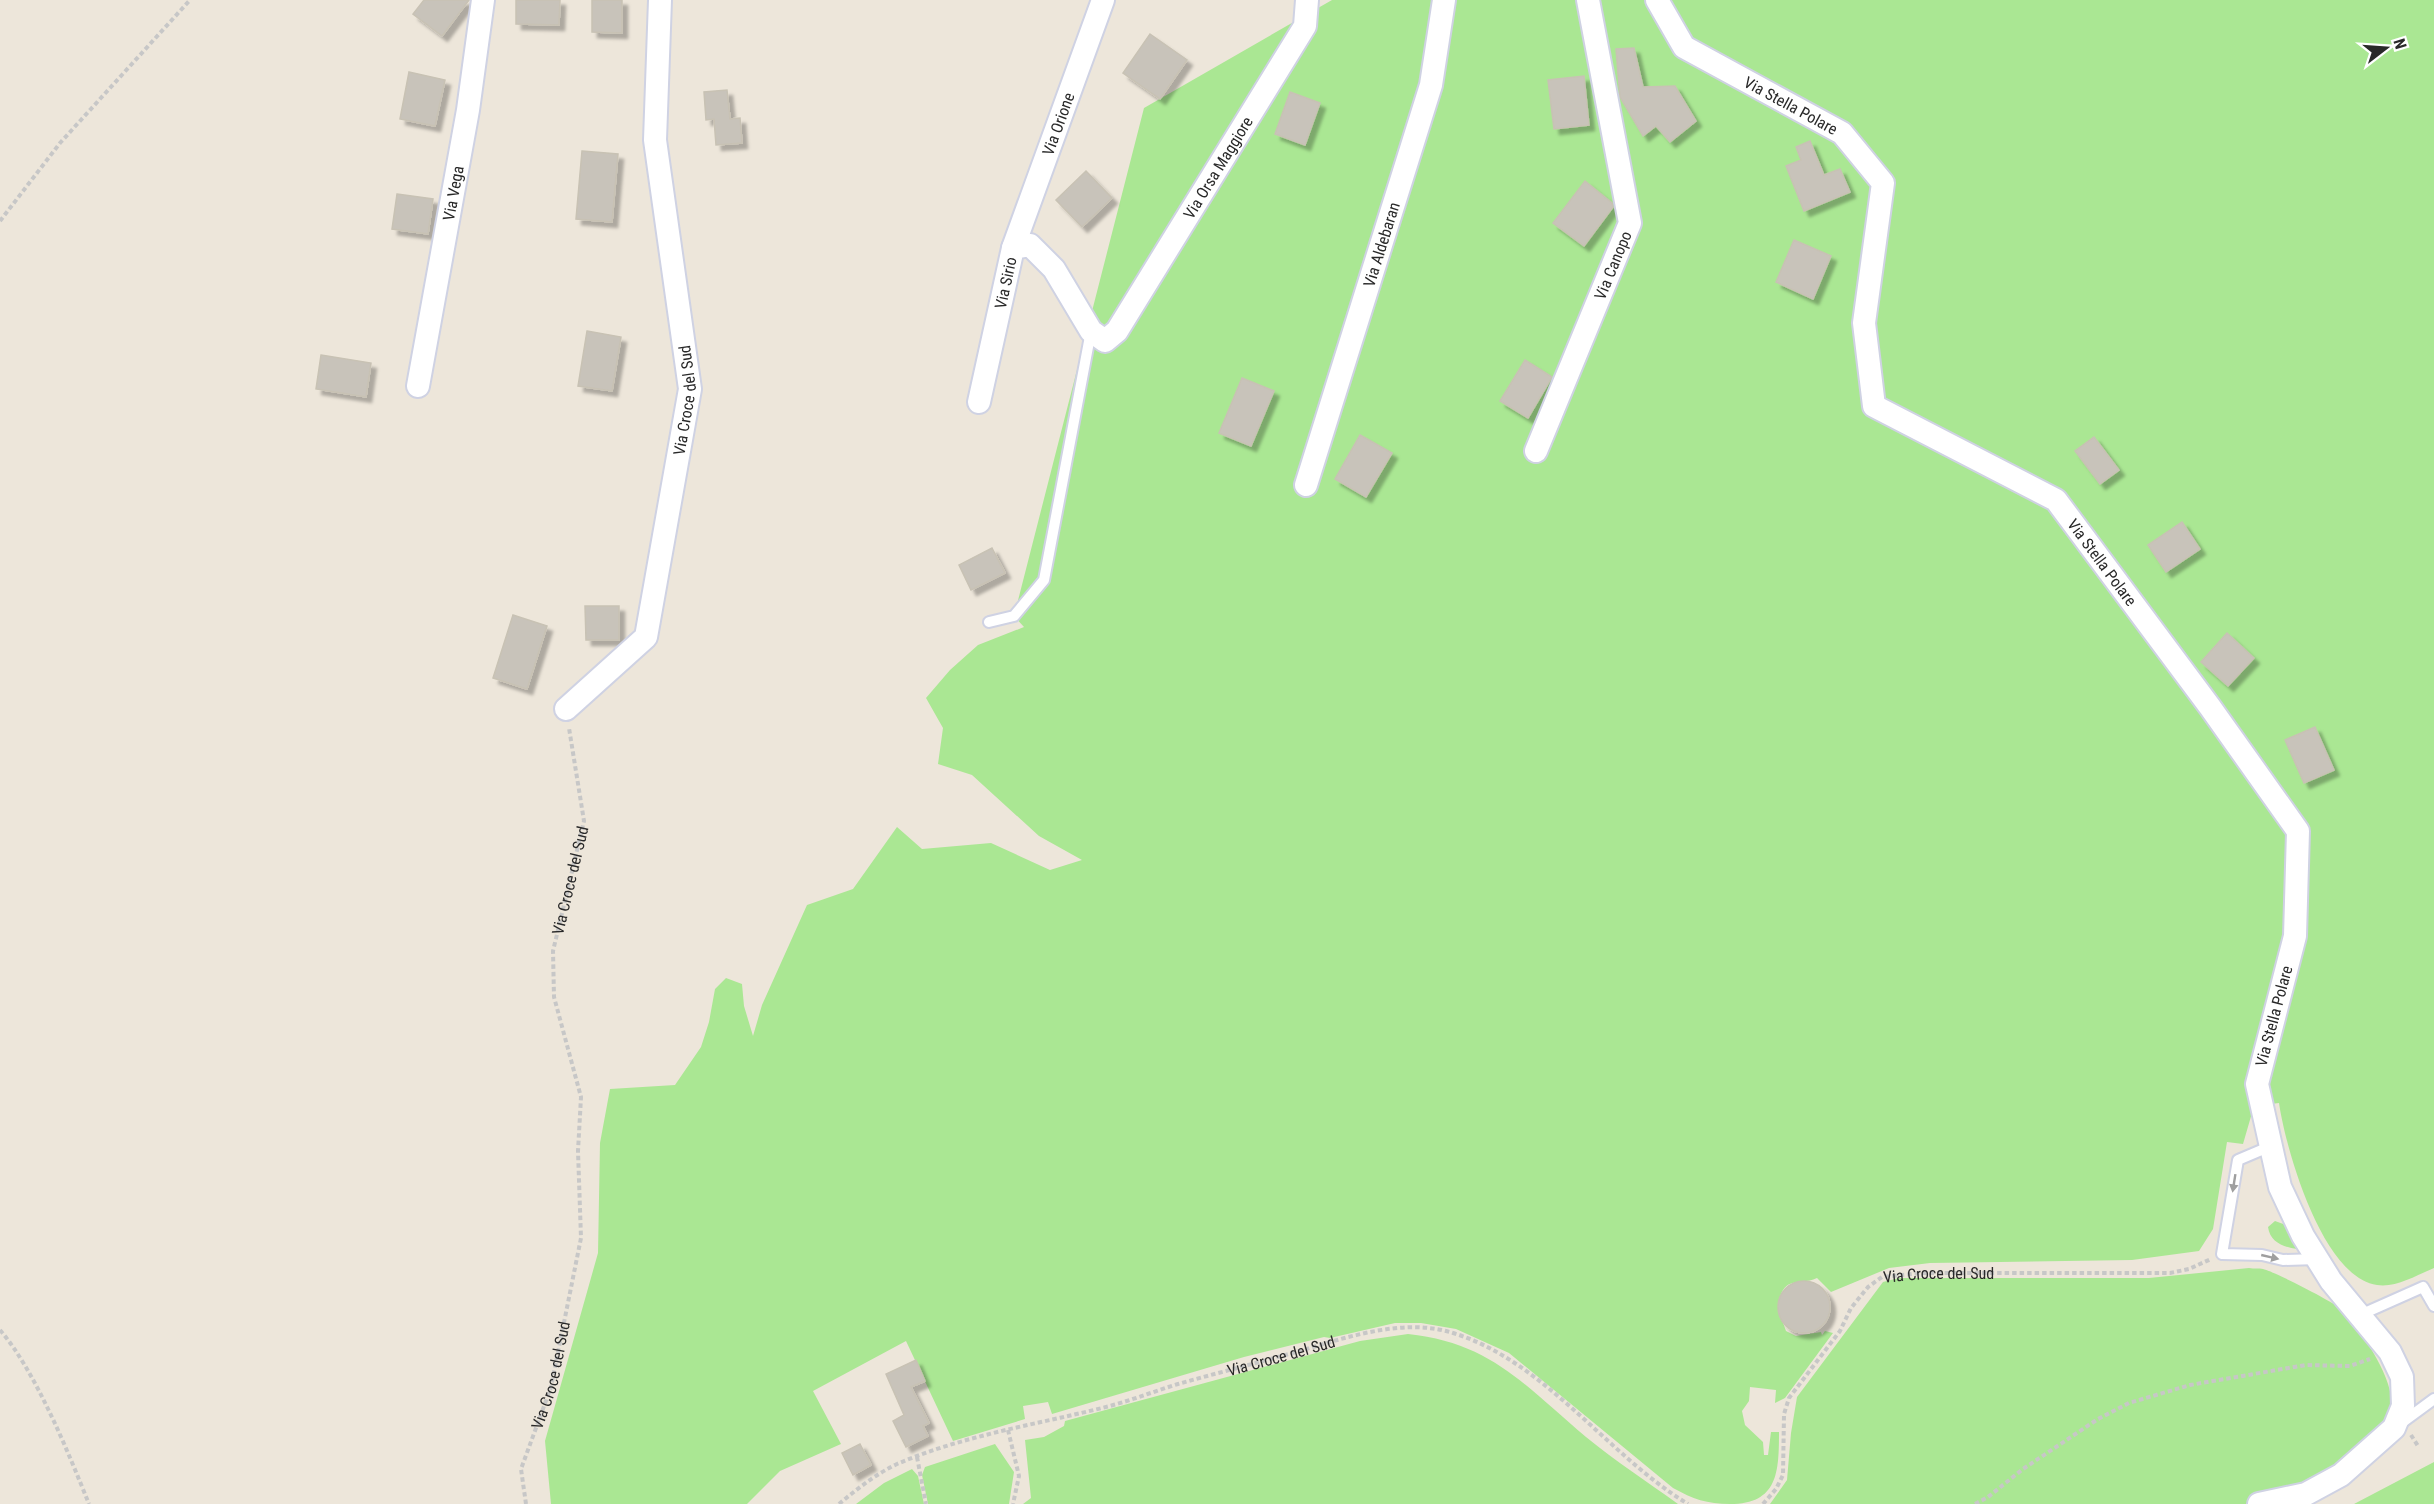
<svg xmlns="http://www.w3.org/2000/svg" width="2434" height="1504" font-family="'Roboto Condensed',sans-serif">
  <defs>
    <filter id="shadow"><feDropShadow dx="5.5" dy="5.5" stdDeviation="1.5" flood-color="#0004"/></filter>
  </defs>
  <rect width="100%" height="100%" fill="#ede6da"/>
  <path fill="#aae793" d="M1332,0H2434V1268C2417,1275 2396,1288 2377,1285C2322,1277 2286,1150 2279,1103L2254,1106L2243,1144L2227,1142L2213,1229L2199,1251L2132,1260L1930,1263L1889,1268L1831,1292L1817,1278C1797,1287 1782,1273 1778,1309L1786,1331L1796,1336L1821,1332L1822,1335L1825,1331L1833,1333L1785,1398L1775,1403L1776,1390L1750,1387L1749,1401L1742,1411L1745,1425L1763,1442L1764,1455H1768L1771,1432H1779C1779,1472 1778,1504 1730,1504C1707,1504 1693,1499 1673,1488L1509,1353L1456,1329L1421,1323H1395L1330,1338L1324,1337L1244,1357L1052,1414L1048,1402L1023,1406L1025,1419L953,1441L906,1341L813,1391L841,1444L780,1471L747,1504H551L545,1441L598,1253L600,1143L610,1089L675,1085L701,1047L709,1022L715,989L726,978L742,984L744,1006L753,1036L762,1005L807,905L853,889L897,827L922,849L991,843L1050,870L1082,860L1039,836L972,775L938,764L943,728L926,698L950,670L978,645L1024,627L1014,616L1144,108Z
    M2275,1221L2289,1226L2299,1247L2297,1249C2283,1247 2270,1242 2268,1227Z
    M2249,1268C2254,1269 2259,1268 2263,1269C2273,1271 2334,1302 2341,1309C2359,1327 2402,1388 2389,1413C2366,1462 2296,1487 2250,1504H1770L1787,1480L1791,1433L1797,1397L1883,1282L1899,1278H2149Z
    M1408,1334C1492,1343 1525,1386 1586,1437C1615,1461 1648,1482 1678,1504H1023L1031,1498L1025,1440L1044,1437L1064,1426L1065,1421L1360,1341Z
    M995,1444L1014,1472L1009,1504H928L922,1475L925,1467Z
    M2434,1462V1504H2354Z
    M912,1469L918,1476L924,1504H856L884,1483Z"/>
  <path fill="#c8c3ba" stroke="#c8c2b4" stroke-width="1.5" filter="url(#shadow)" d="M424,0H469L442,36L413,14Z
    M516,0H560L559,25L516,24Z
    M592,0H622V33L592,32Z
    M1150,34L1187,60L1160,99L1123,73Z
    M1634,48L1643,87L1675,86L1696,121L1670,142L1656,126L1643,136L1620,97L1616,49Z
    M409,72L445,80L435,126L400,119Z
    M1584,76L1589,125L1554,129L1548,80Z
    M727,90L730,119L740,118L742,143L716,145L714,119L706,120L704,92Z
    M1290,92L1320,103L1305,145L1275,134Z
    M1810,141L1824,175L1840,169L1850,192L1804,211L1786,166L1801,160L1796,147Z
    M582,151L618,154L612,222L576,219Z
    M1086,171L1112,198L1082,227L1056,200Z
    M1585,181L1612,203L1613,207L1584,246L1553,223Z
    M397,194L433,199L428,234L392,229Z
    M1794,240L1831,256L1813,299L1776,282Z
    M587,331L621,337L612,391L578,386Z
    M321,355L371,363L366,397L316,389Z
    M1525,360L1552,377L1528,418L1500,401Z
    M1242,378L1274,391L1251,446L1219,433Z
    M1360,435L1392,453L1366,497L1335,479Z
    M2094,437L2119,470L2100,484L2075,451Z
    M2182,522L2200,549L2166,572L2148,545Z
    M992,548L1005,573L971,590L959,565Z
    M585,606H619V640H586Z
    M513,615L547,626L527,689L493,678Z
    M2227,633L2254,658L2228,686L2201,662Z
    M2315,727L2334,770L2304,783L2285,740Z
    M1778 1307a26 26 0 1 1 52 0a26 26 0 1 1-52 0Z
    M916,1360L925,1381L911,1387L929,1423L923,1426L928,1436L906,1447L893,1421L904,1415L886,1374Z
    M860,1444L871,1465L853,1475L842,1453Z"/>
  <g fill="none" stroke-linecap="round" stroke-linejoin="round">
    <g stroke="#cfd2e3" stroke-width="14">
      <path id="lane" d="M989,622L1014,616L1044,580L1091,331
        M2271,1146L2238,1160L2222,1254L2262,1255L2283,1260L2318,1259
        M2360,1315L2423,1287L2434,1306
        M2400,1424L2434,1399"/>
    </g>
    <g stroke="#cfd2e3" stroke-width="26">
      <g id="street">
        <path id="s4" d="M1657,0L1684,47L1842,133L1883,183L1864,323L1874,406L2056,500L2210,707L2298,831L2295,936L2257,1084L2280,1187L2303,1236L2331,1281L2390,1352L2402,1377L2403,1406L2394,1428L2341,1475L2306,1494L2259,1504"/>
        <path id="s5" d="M1013,248L1103,0"/>
        <path id="s6" d="M418,386L468,110L483,0"/>
        <path id="s7" d="M979,402L1013,248L1030,245L1054,269L1091,331L1105,341L1117,331L1305,26L1307,0"/>
        <path id="s8" d="M1536,451L1630,223L1588,0"/>
        <path id="s9" d="M1306,485L1431,85L1444,0"/>
        <path id="s10" d="M566,709L646,637L690,389L655,140L660,0"/>
      </g>
    </g>
    <g stroke="#c7c7c7" stroke-width="4" stroke-dasharray="4.5 3" stroke-linecap="butt">
      <path d="M0,221L60,143L190,0"/>
      <path d="M0,1330C36,1372 68,1452 89,1504"/>
      <path d="M1008,1430L1019,1476L1013,1504"/>
      <path d="M2411,1435L2418,1446"/>
      <path d="M917,1457L926,1504"/>
      <path id="s1" d="M526,1504L521,1469L551,1387L581,1238L578,1151L581,1097L554,997L553,951L584,821L569,728"/>
      <path id="s2" d="M839,1504C857,1489 876,1474 897,1464C962,1436 1033,1425 1102,1408C1127,1402 1152,1392 1178,1384C1217,1373 1257,1363 1296,1352C1345,1338 1403,1317 1453,1333C1545,1361 1607,1455 1688,1504"/>
      <path id="s3" d="M1763,1504L1776,1489L1783,1475L1784,1414L1789,1398L1840,1331L1851,1308L1868,1287L1882,1277L1923,1273H2170L2189,1269L2211,1259"/>
      <path d="M1975,1504L1988,1497L2023,1469L2098,1419L2129,1403L2190,1385L2306,1365L2350,1366L2370,1359"/>
    </g>
    <use href="#lane" stroke="#fff" stroke-width="10"/>
    <use href="#street" stroke="#fff" stroke-width="22"/>
  </g>
  <defs><path id="oneway-solid" d="M-6-.8H1V-3.2L6.5 0L1 3.2V.8H-6Z" transform="scale(1.5)"/></defs>
  <g fill="#9f9f9f">
    <use href="#oneway-solid" transform="translate(2234 1183) rotate(99)"/>
    <use href="#oneway-solid" transform="translate(2270 1257) rotate(13)"/>
  </g>
  <g text-anchor="middle" dominant-baseline="central" stroke-width="4.5" stroke-linejoin="round" paint-order="stroke">
    <g font-size="16" fill="#292929" stroke="#fff">
      <text stroke="none"><textPath href="#s4" startOffset="176">Via Stella Polare</textPath></text>
      <text stroke="none"><textPath href="#s5" startOffset="132">Via Orione</textPath></text>
      <text stroke="none"><textPath href="#s7" startOffset="506">Via Orsa Maggiore</textPath></text>
      <text stroke="none"><textPath href="#s6" startOffset="196">Via Vega</textPath></text>
      <text stroke="none"><textPath href="#s9" startOffset="252">Via Aldebaran</textPath></text>
      <text stroke="none"><textPath href="#s8" startOffset="201">Via Canopo</textPath></text>
      <text stroke="none"><textPath href="#s7" startOffset="122">Via Sirio</textPath></text>
      <text stroke="none"><textPath href="#s10" startOffset="348">Via Croce del Sud</textPath></text>
      <text stroke="none"><textPath href="#s4" startOffset="806">Via Stella Polare</textPath></text>
      <text stroke="none"><textPath href="#s1" startOffset="638">Via Croce del Sud</textPath></text>
      <text transform="translate(2274 1016) rotate(-75)">Via Stella Polare</text>
      <text stroke="none"><textPath href="#s3" startOffset="324">Via Croce del Sud</textPath></text>
      <text stroke="none"><textPath href="#s2" startOffset="470">Via Croce del Sud</textPath></text>
      <text stroke="none"><textPath href="#s1" startOffset="134">Via Croce del Sud</textPath></text>
    </g>
  </g>
  <g transform="translate(2386 48) rotate(73)" stroke="#ffffff" stroke-width="4.5" paint-order="stroke">
  <path d="M0-4.5L10 22L0 15L-10 22Z" fill="#292929"/>
  <text y="-9" font-size="16" font-weight="bold" text-anchor="middle" fill="#292929">N</text>
  </g>
</svg>
